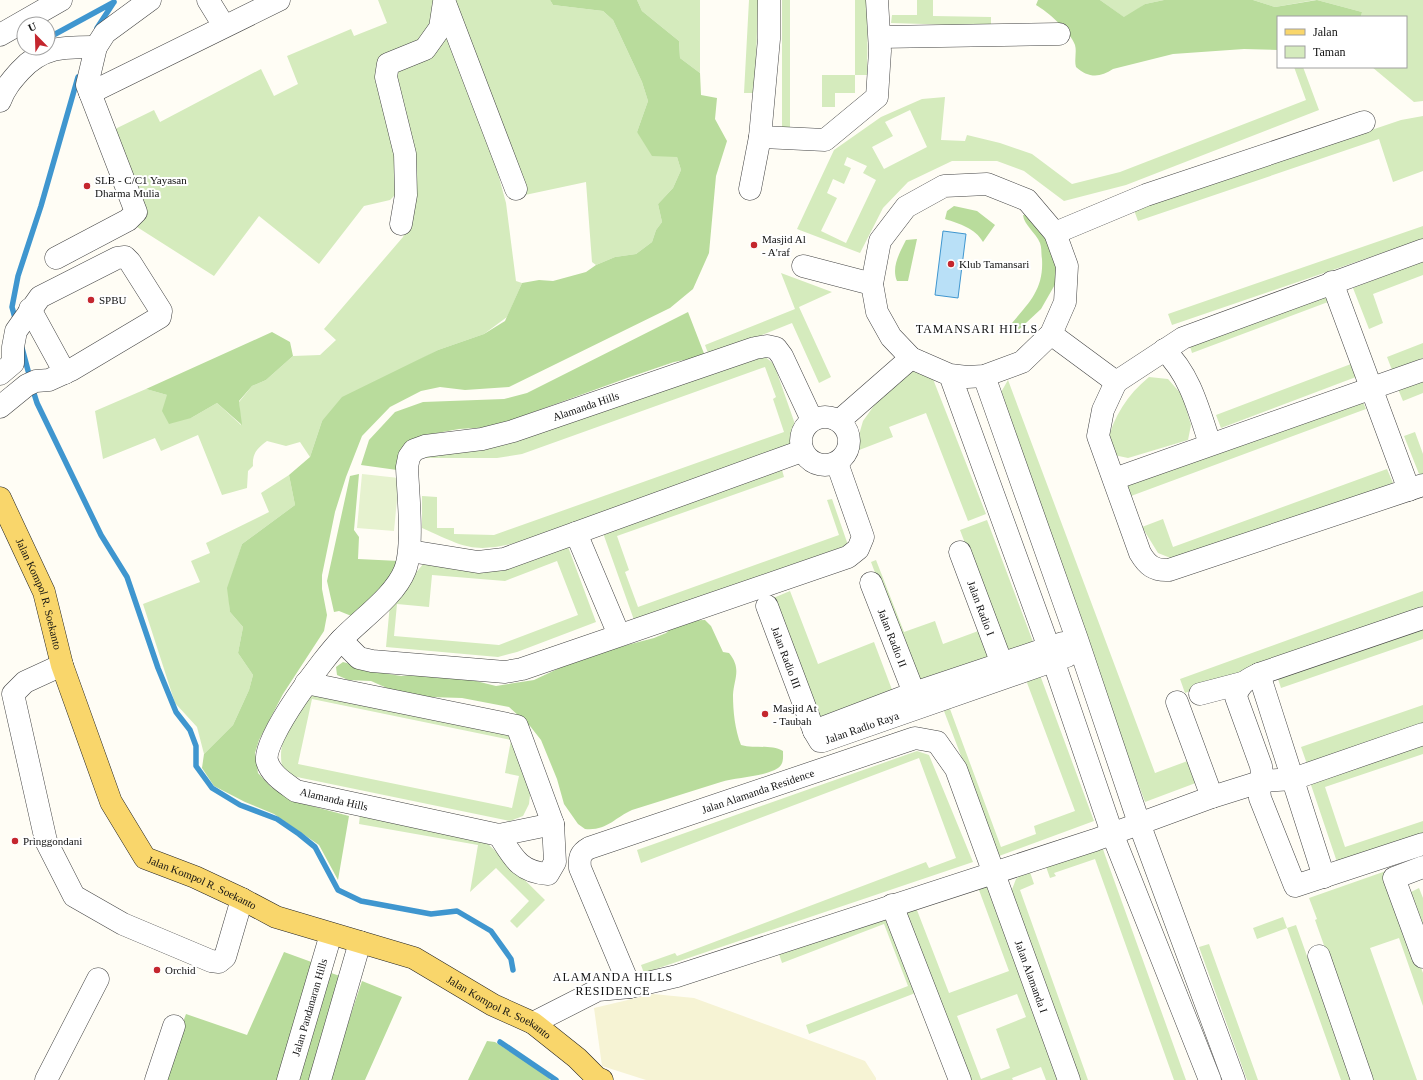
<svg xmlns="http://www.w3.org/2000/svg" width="1423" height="1080" font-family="'Times New Roman',serif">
  <rect width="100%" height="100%" fill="#fffdf5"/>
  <path fill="#f6f3d4" d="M653,994L694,998L836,1050L865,1061L876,1078V1080H646L602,1066L594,1008Z"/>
  <path fill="#d5ebbd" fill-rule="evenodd" d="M378,0H436L427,37L394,55L397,138L395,195L390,200L364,206L319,264L259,216L214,276L137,227L140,208L111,131L154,110L160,122L261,69L274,96L298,84L287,56L351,29L354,36L387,23Z
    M449,0H550L553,5L603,11L613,20L642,82L648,101L637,132L677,157L681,170L673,188L658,204L662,222L656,230L652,242L636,254L615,257L596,265L592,262L586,182L525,195Z
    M637,0H700V73L680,58L679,41L642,11Z
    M749,0H758L755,93H744Z
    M782,0H790V133H782Z
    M855,0H868L867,75H855V93H835V107H822V75H855Z
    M917,0H933V16L991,17V26L891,23L892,15H917Z
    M1100,0H1164L1145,4L1125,18Z
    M1253,0H1315L1275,7Z
    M1317,0H1423V101L1414,102L1372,67H1406V17H1361L1362,12Z
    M447,21L491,148L506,203L516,281L522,283L507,317L484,334L438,350L392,374L322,421L310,457L300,442L286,446L267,441C257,448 252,454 253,466L248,471L247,488L222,495L198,435L161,451L155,438L103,459L95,411L146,389L167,395L191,418L217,403L241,425L239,402L252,386L266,380L293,356L320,355L336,340L324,329L403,237L415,206L392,70Z
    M1294,67H1303L1319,110L1126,185L1064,201L1024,171L997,161H952L908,182L883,208L860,253L797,229L834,150L881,117L922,99L945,97L941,140L965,141L967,135L1000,143L1032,154L1072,184L1120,172L1306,100ZM910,110L927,147L884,169L872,147L893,136L885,122ZM847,157L867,166L863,173L876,180L846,243L821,231L837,198L827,193L833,179L844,184L851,168L844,165Z
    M1423,116V171L1393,182L1379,139L1138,221L1134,210L1401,120Z
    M1423,226V239L1172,325L1168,314Z
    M1423,261V275L1373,294L1383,323L1369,329L1353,288Z
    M781,273L832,292L799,307L831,377L819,383L792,323L709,356L705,345L795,309Z
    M1324,292L1328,302L1192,353L1189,343Z
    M1423,343V358L1392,370L1387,357Z
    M760,353L774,364L796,427L790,445L520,542C472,554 465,547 422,528V496L437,497V528H454V534L494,535L784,432L773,399L776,397L765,367L522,454L497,458H423Z
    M1351,364L1356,377L1221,428L1216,415Z
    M912,368L933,379L986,514L968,521L926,413L889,427L893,437L854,452L863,421L878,400Z
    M1149,377L1168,379L1182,395L1191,425L1188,440L1128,458L1114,455L1107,443C1114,416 1127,395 1149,377Z
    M1008,380L1155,773L1193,759L1201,781L1145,802L996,401Z
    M1423,380V393L1403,401L1398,389Z
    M1361,397L1366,409L1131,496L1126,483Z
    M1415,432L1423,454V478L1421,479L1404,436Z
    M1387,469L1393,483L1178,561L1158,553L1142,527L1163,519L1173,547Z
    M782,470L784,477L617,536L629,570L625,572L638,607L839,535L827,500L832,499L848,545L634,620L603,533Z
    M289,475L295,505L242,544L228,588L230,612L243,627L238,653L253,675L249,690L233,725L204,754L197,727L175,703L143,604L200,582L191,561L210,553L206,543L269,512L261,493Z
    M987,520L1035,647L1008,657L960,530Z
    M567,544L596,622L517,652L498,657L386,647L390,604L424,563ZM557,561L578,615L499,645L394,636L397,604L429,607L432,575L505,581Z
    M876,560L904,632L935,621L943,644L981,630L992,659L918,688L871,562Z
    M790,591L818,664L874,642L894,695L820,724L771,599Z
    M1423,591V607L1185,693L1180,679Z
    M1423,626V639L1281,688L1277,676Z
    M1040,675L1094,821L999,856L944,711L950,709L1001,847L1036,834L1034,826L1075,811L1026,680Z
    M310,689L514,731L531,786L529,804L523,816L510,821L292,776L284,773C273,743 295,714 310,689ZM312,699L511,740L505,773L519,776L512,808L298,764Z
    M1423,705V723L1307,764L1301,747Z
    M1423,740V754L1325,787L1345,847L1423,821V836L1338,865L1309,779Z
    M917,751L929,755L973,862L644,973L641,965L675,953L677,956L926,862L929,868L956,858L919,758L641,863L637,850Z
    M360,815L480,836L545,900L517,928L510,921L529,901L496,868L470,892L478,845L359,824Z
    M1101,843L1105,855L1186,1080H1174L1095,859L1054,873L1056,876L1050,878L1045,864Z
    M1029,869L1034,884L1020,890L1088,1080H1078L1011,892L1016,879Z
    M1386,871L1423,973V1006L1399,938L1370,948L1417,1080H1372L1315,920L1317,919L1309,898Z
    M984,879L1059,1080H1046L1041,1067L1012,1078L1013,1080H968L904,909L915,905L949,993L1009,971L976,882ZM1017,994L1026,1017L996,1029L1010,1068L981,1079L957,1016Z
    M1419,888L1423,898V925L1411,892Z
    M887,912L918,992L809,1034L806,1025L908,986L884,924L782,963L779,954Z
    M1283,917L1287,928L1296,925L1351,1080H1341L1287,928L1257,939L1253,928Z
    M1209,944L1258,1080H1247L1199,947Z"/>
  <path fill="#b9dc9c" d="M550,0H637L642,11L679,41L680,58L700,73L701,95L717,98L715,119L727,141L716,176L709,253L693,289L670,308L509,387L465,390L440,387L421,391L390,407L362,436L346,477L335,512L322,575V589L327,615L324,631L283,694L259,740L255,753L258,773L271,787L293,801L349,816L338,880L319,845L274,814L245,802L214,786L202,768L204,754L233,725L249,690L253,675L238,653L243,627L230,612L227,588L242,544L295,505L289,475L310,457L322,421L342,397L438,350L484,334L505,321L522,283L539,280L553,281L586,272L596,265L615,257L636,254L652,242L656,230L662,222L658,204L673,188L681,170L677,157L652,156L637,132L648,101L642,82L613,20L603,11L553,5Z
    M1038,0H1100L1124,17L1145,4L1164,0H1253L1275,7L1317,0L1362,12L1361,17H1278V50L1244,49L1173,54L1113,69C1100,78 1088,78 1076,67C1074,60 1077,52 1075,45C1070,31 1048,12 1036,5Z
    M954,206L977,211L995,225L983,242C975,228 960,224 945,219L947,211Z
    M1023,215L1034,216L1056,246L1057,281L1041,309L1014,334L1008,328C1026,305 1044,292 1042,259C1041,254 1042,248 1040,243C1036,233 1024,225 1023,215Z
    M917,239L908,281H897C891,267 900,252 906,240Z
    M688,312L705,356L674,362L630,377L492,427L459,429L426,435L397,470L361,465L369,440L395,412L423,402L504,399L527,393Z
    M272,332L290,342L293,356L266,380L252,386L239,401L242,425L217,403L191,418L169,424L162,411L167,395L146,389Z
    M359,474L354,530L359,537L358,559L399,561L392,582L354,617L339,611L334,612L327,581L350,476Z
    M705,620L711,626L723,652L729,653C742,669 734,678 733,695C733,711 735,730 741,745C755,749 771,744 783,751C783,757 784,764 778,768C764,777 736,777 721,782C691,791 662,801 632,810C614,818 607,831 585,829L578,824L564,804L557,779L541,740L530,726L509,707L462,698L430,697L396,692L371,681L348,680L337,675L336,667L343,662L383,673L401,676L420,675L438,678L456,676L496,686L534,680L585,656L654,638L666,633L680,621Z
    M284,952L317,964L280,1080H162L186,1014L247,1035Z
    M325,971L346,978L311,1080H295Z
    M362,981L402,997L365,1080H329Z
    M487,1041L495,1042L548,1076L550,1080H468Z"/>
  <path fill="#e6f2cf" d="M362,474L399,478L394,531L357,528Z"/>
  <path fill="#b9e0f7" stroke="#3f96cf" d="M943,231L966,234L958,298L935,295Z"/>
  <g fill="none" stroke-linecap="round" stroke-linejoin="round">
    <path stroke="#3f96cf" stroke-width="5.5" d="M97,28L114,2
      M48,38L114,2
      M16,322L12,307L18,276L41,206L78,77
      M22,348L30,378
      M32,387L37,403L101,535L127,577L158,668L176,712L190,730L196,746V766L212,788L240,805L277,819L299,834L315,847L338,890L361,901L431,914L457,911L491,931L511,959L513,970
      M500,1042L556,1080"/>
    <g stroke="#444" stroke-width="23">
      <g id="minor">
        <path d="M208,0L224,26"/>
        <path d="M769,0V39L760,137L825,140L877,97L880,51L877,0"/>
        <path d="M445,3L516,189"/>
        <path d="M0,35L61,0"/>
        <path d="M880,37L1059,34"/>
        <path d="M90,93L279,0"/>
        <path d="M0,101C5,88 11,81 20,71C43,46 65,47 96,47"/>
        <path d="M750,189L760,137"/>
        <path d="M401,224L406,195L405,154L386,77L388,64L425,49L440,28L444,2"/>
        <path d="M1055,233L1146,195L1364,122"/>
        <path d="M56,258L128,220L136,212L87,85L96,47L105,33L150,0"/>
        <path d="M803,266L872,284"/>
        <path d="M1332,282L1409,490"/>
        <path d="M30,309L65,373"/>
        <path d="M1051,334L1116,382L1103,410L1098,436L1140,553C1147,565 1154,571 1169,570L1423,485"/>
        <path d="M1164,350C1190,374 1199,411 1210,444"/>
        <path d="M0,374L13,363V347L16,331L40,297L117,258L125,257L130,262L161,311L160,317L71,370L49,380L36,381L27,385L0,407"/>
        <path d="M950,375L967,377L984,376L1022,362L1051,334L1065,302L1067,266L1055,233L1027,200L987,184L944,186L906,207L880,241L872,284L877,312L891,337L911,358L950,375L1049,648L1112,833L1210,1080"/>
        <path d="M984,376L1077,639L1139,823L1234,1080"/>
        <path d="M1116,382L1183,338L1423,250"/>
        <circle cx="825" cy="441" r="24"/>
        <path d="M839,421L911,358"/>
        <path d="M1114,479L1423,370"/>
        <path d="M576,533L619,635"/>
        <path d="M410,551L478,562L504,559L802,451"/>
        <path id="s1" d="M960,552L1002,664"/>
        <path id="s2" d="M871,583L914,693"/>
        <path id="s3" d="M767,606L814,731"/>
        <path d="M1423,618L1259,674C1247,680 1239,683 1236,697L1261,766L1263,781L1259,788L1260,798L1295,886L1423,844"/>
        <path d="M341,640L359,658L372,661L505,672L522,669L848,557L858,549L863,537L837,463"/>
        <path id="s4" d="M1063,643L914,693L814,731L820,741H823L1067,656"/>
        <path d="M62,665L25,682L13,694L46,841L74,896L123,924L211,961L219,962L225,957L242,899"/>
        <path d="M1259,674L1324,877"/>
        <path d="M306,683L517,726L553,824L555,862L548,874C519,872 513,857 499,835"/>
        <path d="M1200,694L1242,683"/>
        <path d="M1177,702L1212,797"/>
        <path id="s5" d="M553,824L499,835L296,791C285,783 271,775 267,761C262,739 325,656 342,639C361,619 395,596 405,570C414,547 408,494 407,467L409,457L414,450L425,446L482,439L513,431L755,348L767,346L776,348L782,356L812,420"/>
        <path d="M1423,867L1394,878L1423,957"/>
        <path d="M892,905L960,1080"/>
        <path d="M1319,956L1362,1080"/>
        <path id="s6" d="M630,987L580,868C579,858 580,853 589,848L909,740L915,738L937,742L956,769L1069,1080"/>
        <path d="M533,1023L598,990L630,987L677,976L1095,840L1212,797L1263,781L1293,779L1423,734"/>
        <path d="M46,1080L98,979"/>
        <path d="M156,1080L174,1026"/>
        <path id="s7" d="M288,1080L331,934"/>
        <path d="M320,1080L360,942"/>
      </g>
    </g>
    <g stroke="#222" stroke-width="23">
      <g id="major">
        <path id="s8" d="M0,498L44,592L62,665L111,802L145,858L195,877L242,899L276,917L414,958L493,1005L533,1023L577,1058L597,1078L602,1080"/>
      </g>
    </g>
    <use href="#minor" stroke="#fff" stroke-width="22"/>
    <use href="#major" stroke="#f9d66b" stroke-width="22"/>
  </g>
  <g fill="#c4262e" stroke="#fff" stroke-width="1.5">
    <circle cx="87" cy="186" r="4"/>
    <circle cx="754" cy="245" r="4"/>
    <circle cx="951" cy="264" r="4"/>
    <circle cx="91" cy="300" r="4"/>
    <circle cx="765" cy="714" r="4"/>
    <circle cx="15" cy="841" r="4"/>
    <circle cx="157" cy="970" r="4"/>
  </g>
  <g text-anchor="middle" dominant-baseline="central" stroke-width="4" stroke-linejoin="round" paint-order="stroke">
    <g font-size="11" fill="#111" stroke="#fff" text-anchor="start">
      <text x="95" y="180">SLB - C/C1 Yayasan<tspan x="95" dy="13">Dharma Mulia</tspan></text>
      <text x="762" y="239">Masjid Al<tspan x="762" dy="13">- A'raf</tspan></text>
      <text x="959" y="264">Klub Tamansari</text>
      <text x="99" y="300">SPBU</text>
      <text x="773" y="708">Masjid At<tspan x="773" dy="13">- Taubah</tspan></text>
      <text x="23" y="841">Pringgondani</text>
      <text x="165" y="970">Orchid</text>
    </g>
    <g font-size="11" fill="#111" stroke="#fff">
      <text stroke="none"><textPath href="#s5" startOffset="845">Alamanda Hills</textPath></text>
      <text stroke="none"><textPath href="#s8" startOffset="104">Jalan Kompol R. Soekanto</textPath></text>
      <text stroke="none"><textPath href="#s1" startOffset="60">Jalan Radio I</textPath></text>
      <text stroke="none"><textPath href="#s2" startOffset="59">Jalan Radio II</textPath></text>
      <text stroke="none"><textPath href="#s3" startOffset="55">Jalan Radio III</textPath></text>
      <text stroke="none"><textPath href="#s4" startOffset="320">Jalan Radio Raya</textPath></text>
      <text stroke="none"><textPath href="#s6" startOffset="331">Jalan Alamanda Residence</textPath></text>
      <text transform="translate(334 799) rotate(13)">Alamanda Hills</text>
      <text stroke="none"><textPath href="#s8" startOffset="452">Jalan Kompol R. Soekanto</textPath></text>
      <text stroke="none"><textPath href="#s6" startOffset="773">Jalan Alamanda I</textPath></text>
      <text stroke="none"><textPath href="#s7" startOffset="76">Jalan Pandanaran Hills</textPath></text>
      <text stroke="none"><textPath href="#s8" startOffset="776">Jalan Kompol R. Soekanto</textPath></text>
    </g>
    <g font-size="12" letter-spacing="1" fill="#111" stroke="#fff">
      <text x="977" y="329">TAMANSARI HILLS</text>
      <text x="613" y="977">ALAMANDA HILLS<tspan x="613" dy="14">RESIDENCE</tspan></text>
    </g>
  </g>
  <rect x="1277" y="16" width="130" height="52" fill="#ffffff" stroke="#a0a0a0"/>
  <rect x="1285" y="29" width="20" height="6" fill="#f9d66b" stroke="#a0a0a0"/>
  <text x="1313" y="36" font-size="12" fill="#111111">Jalan</text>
  <rect x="1285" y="46" width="20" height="12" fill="#d5ebbd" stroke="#a0a0a0"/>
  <text x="1313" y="56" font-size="12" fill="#111111">Taman</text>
  <g transform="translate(36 36) rotate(337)"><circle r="19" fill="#ffffff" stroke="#a0a0a0"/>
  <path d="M0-3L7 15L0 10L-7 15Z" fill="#c4262e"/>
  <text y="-6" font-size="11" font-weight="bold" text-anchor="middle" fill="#111111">U</text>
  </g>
</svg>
